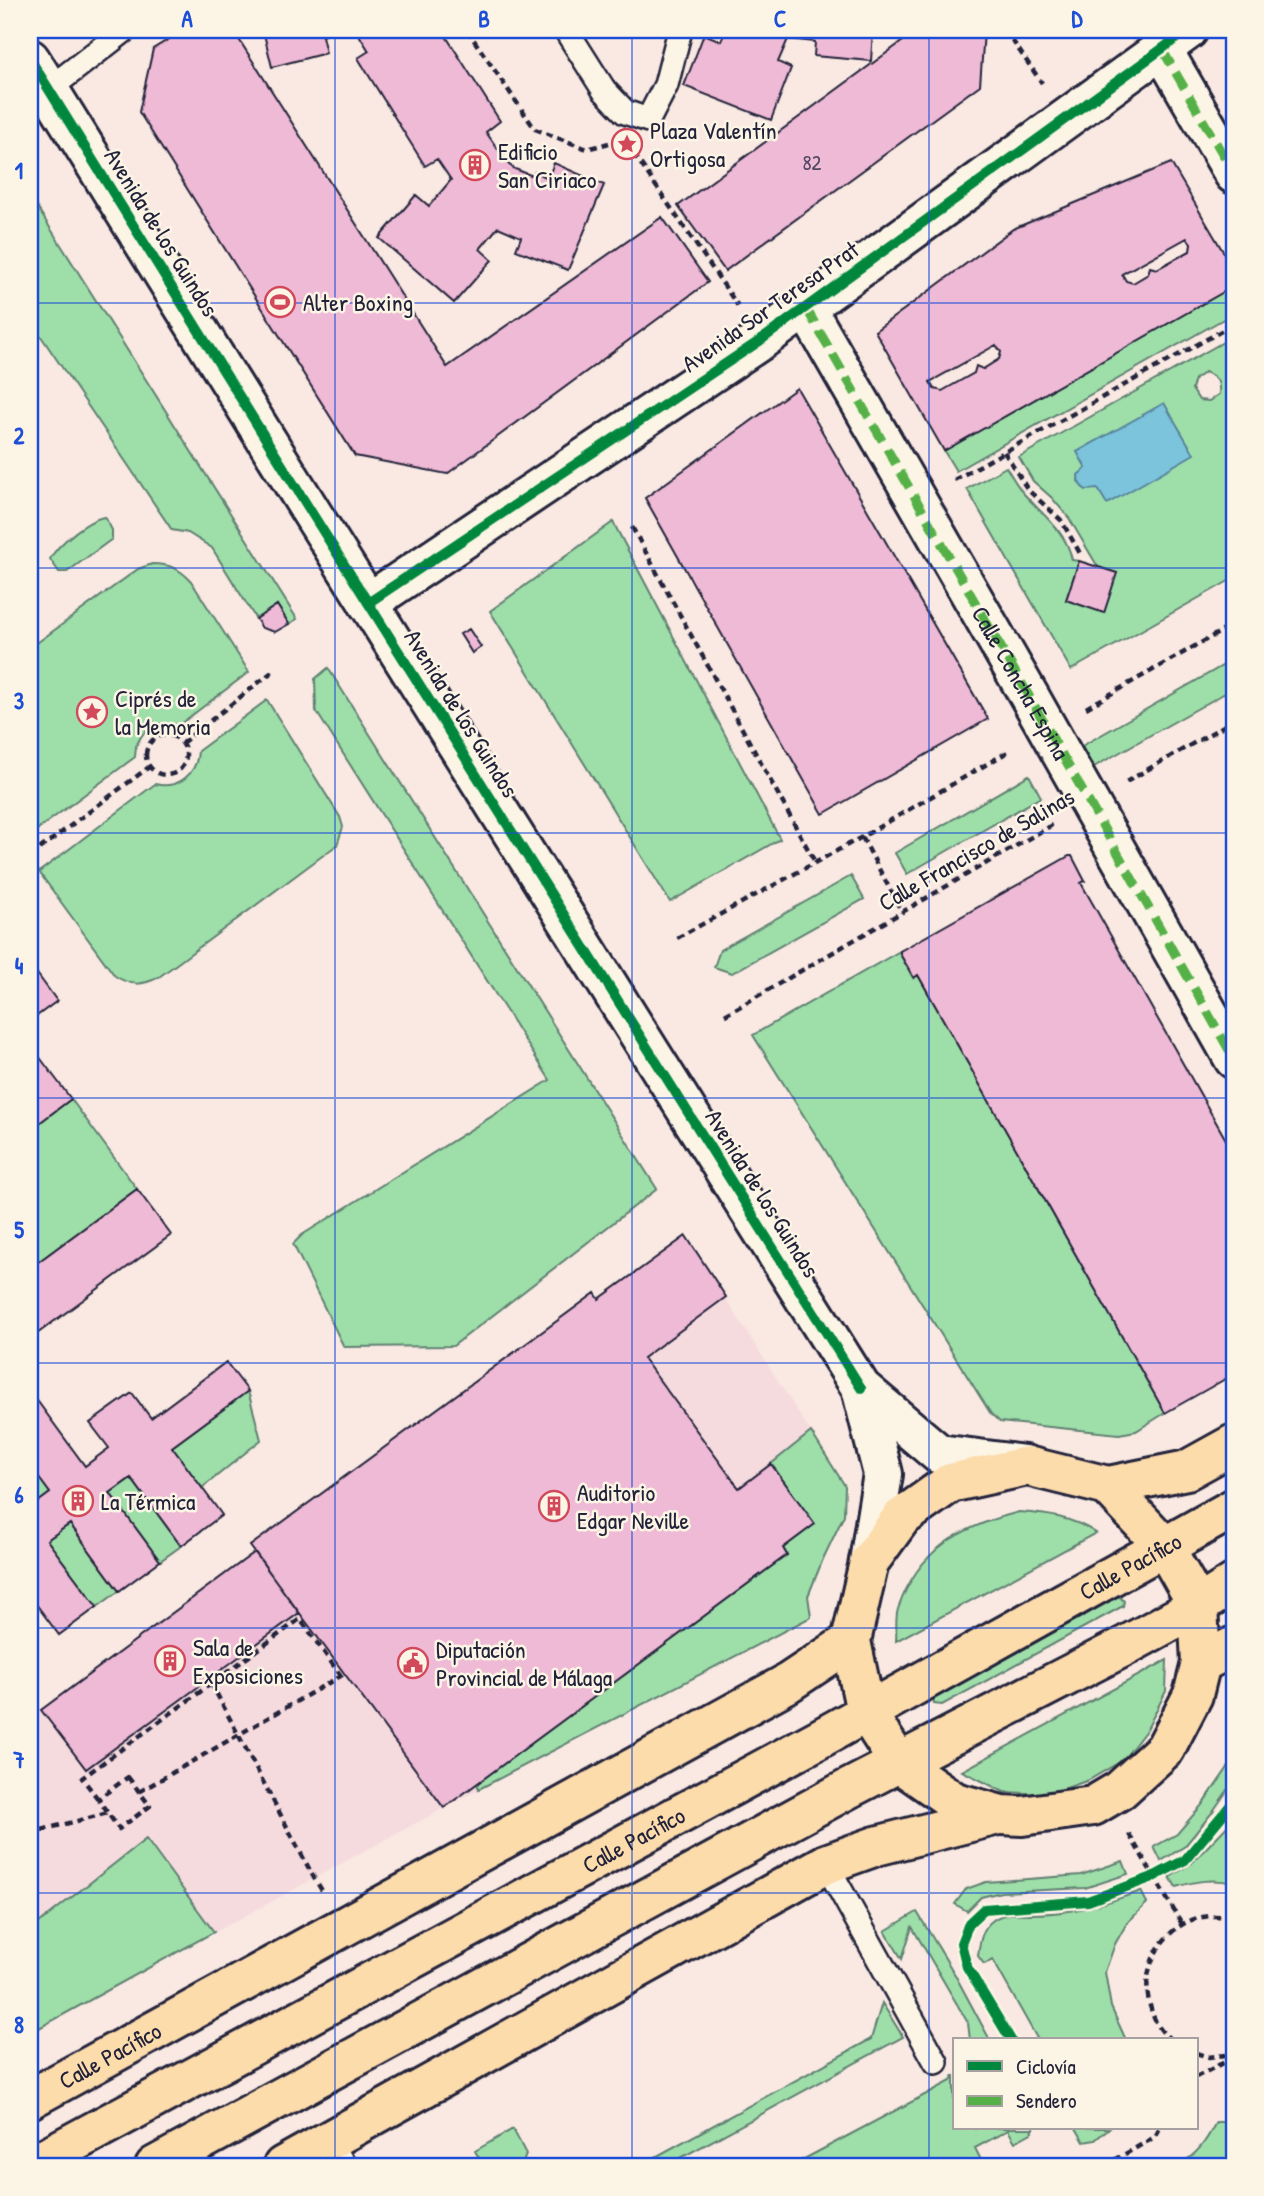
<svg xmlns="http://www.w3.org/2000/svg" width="1264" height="2196" font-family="'Patrick Hand',sans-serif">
  <rect width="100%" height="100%" fill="#f9e9e2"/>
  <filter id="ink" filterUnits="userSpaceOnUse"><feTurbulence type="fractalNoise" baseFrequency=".0143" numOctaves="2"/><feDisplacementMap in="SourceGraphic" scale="14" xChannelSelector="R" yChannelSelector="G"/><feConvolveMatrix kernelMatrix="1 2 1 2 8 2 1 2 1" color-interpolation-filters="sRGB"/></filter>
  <g filter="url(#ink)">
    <path fill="#f6dbde" d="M686,1236L845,1486L844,1515L823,1559L808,1596L811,1617L444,1808L30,2033V1718L255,1552L595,1293L600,1299Z"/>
    <path fill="#9edfa9" stroke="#608072" stroke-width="2" fill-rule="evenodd" d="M30,196L297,619L289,624L277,605L256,619L212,548L188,533L172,530L30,320Z
      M1234,286V313L956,471L944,451Z
      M1234,336V578L1071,670L967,489L1006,467C1012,476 1017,486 1024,494C1042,514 1067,532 1072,560L1079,561L1066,600L1116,573L1098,567L1069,518L1052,498L1033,481L1019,457ZM1205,372C1217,377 1220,381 1219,394L1209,401L1199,400L1192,389L1195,379ZM1078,452L1098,489L1078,481L1079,475L1087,468Z
      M105,517L112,530V539L67,572H59L50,559C58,544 88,519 105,517Z
      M613,522L780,839L670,902L490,611Z
      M152,564C169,564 179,568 191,581L249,672L179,725L156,724L142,735L136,746L135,757L30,835V648L138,569Z
      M1231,661L1234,667V688L1092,768L1080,747Z
      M328,668L657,1189L453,1346L344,1347L293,1244L302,1235L550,1080L316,711L315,679Z
      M267,700L340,817L343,827L337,845L159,977C142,986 131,986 115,976L39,872L155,784C178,790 197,774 198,751Z
      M1029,775L1041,797L907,874L895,853Z
      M851,876L864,899L732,973L714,967L720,950Z
      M900,951V954L913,978L918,975L1165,1413L1136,1431L1119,1434L1000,1422L991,1414L753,1035Z
      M71,1099L137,1189L30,1268V1130Z
      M248,1391L261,1440L202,1488L172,1447Z
      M811,1432L845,1486L844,1515L823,1559L808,1596L811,1617L479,1789L477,1783L787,1555L783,1548L815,1524L771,1464Z
      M30,1466L50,1493L30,1508Z
      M131,1478L181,1546L160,1561L110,1493Z
      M1019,1512C1047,1514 1072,1517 1096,1533L896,1641C897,1631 895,1618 898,1609C919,1548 961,1527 1019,1512Z
      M70,1524L119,1591L97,1607L47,1540Z
      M1119,1596L1124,1601L1123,1606L942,1705L934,1704L933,1699Z
      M1167,1660L1166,1691L1147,1729L1123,1760L1089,1780L1049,1794L1004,1792L962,1771Z
      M1234,1759V1781L1211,1814L1185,1846L1161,1861L1154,1847L1177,1834L1202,1805Z
      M1234,1819V1883C1213,1878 1196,1881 1176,1887L1170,1877L1191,1864Z
      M146,1839L214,1932L30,2033V1930Z
      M1123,1861L1128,1874L1085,1888L1001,1892L981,1897L967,1911L955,1904L966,1889L986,1882L1081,1875Z
      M1141,1891L1147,1903L1127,1923L1115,1944L1105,1972L1111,2007L1126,2040H1038L993,1960L984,1964L978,1956C980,1943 981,1929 992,1921C1003,1912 1015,1914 1029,1914C1072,1914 1101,1905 1141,1891Z
      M917,1912L954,1973L990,2040H970L968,2023L912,1927L902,1959L885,1931Z
      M882,2003L903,2037L666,2166H639L871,2039Z
      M954,2075V2128H1034L1031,2133L1015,2142L1008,2130L975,2148L981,2160L969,2166H791L951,2081Z
      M1216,2122H1224L1234,2140V2157L1217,2166H1177C1197,2155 1206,2142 1216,2122Z
      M1076,2128H1109L1095,2140L1084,2142Z
      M513,2129L526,2154L522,2166H484L475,2151Z"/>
    <path fill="#7bc4db" stroke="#57839b" stroke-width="2" d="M1164,403L1194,454L1107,504L1098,489L1086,490C1080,486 1078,483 1078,475L1086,468L1077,452Z"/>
    <path fill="#efbad6" stroke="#22223b" stroke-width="2" fill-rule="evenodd" d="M184,30H233L447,367L662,217L708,282L447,474L355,456L139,112L153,49Z
      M263,30H338L322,36L326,53L272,67Z
      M356,30H442L500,121L486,132L508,164L515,169L533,176L535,172L548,178L554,163L604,185L568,270L516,250L521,237L498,227L480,249L492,260L454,303L379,238L416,195L429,206L451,180L437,159L425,166L400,126L358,58L369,51Z
      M726,30H873L871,61L814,56L815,42L788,39L778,62L791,68L771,120L684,86L704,34L721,41Z
      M918,30H982L984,32L980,85L725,271L678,206Z
      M1171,163L1234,270V286L944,451L875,331L1013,229ZM1187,238L1191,243L1190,251L1157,269L1150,267L1148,274L1133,283L1126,281L1122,274ZM996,345L1001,352L999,359L983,369L976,366L974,373L942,391L934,389L930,382Z
      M797,388L988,719L823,814L645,498Z
      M1079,561L1117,573L1104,613L1066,600Z
      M277,605L289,624L275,632L262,628L256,619Z
      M469,629L481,647L472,653L460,634Z
      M1069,856H1072L1085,881L1081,883L1234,1154V1374L1165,1413L918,975L914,978L900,954V951Z
      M30,964L57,1001L30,1021Z
      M38,1055L71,1099L30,1130V1061Z
      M137,1189L171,1235L30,1339V1268Z
      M686,1236L726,1297L643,1358L739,1488L771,1464L815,1524L783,1548L787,1555L444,1808L250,1546L595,1293L599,1299Z
      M226,1362L248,1391L172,1447L222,1515L181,1546L131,1478L110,1493L160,1561L119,1591L70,1524L47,1540L97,1607L59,1635L30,1596V1508L50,1493L30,1466V1391L85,1466L109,1448L90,1423L132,1393L151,1418Z
      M255,1552L299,1613L86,1769L41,1710Z"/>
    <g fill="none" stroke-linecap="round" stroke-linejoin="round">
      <g stroke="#22223b" stroke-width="28">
        <path id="service" d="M566,30L604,90L625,112L648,120L666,85L680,30
          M49,89L125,30
          M826,1864L936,2062
          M330,2141L344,2166"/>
      </g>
      <g stroke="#22223b" stroke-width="44">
        <path id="minor" d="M1162,49L1234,174
          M806,308L1028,694L1234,1059
          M368,603L761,340L1188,30"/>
      </g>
      <g stroke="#22223b" stroke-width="44">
        <path id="secondary" d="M30,59L313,515L861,1388L883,1474L869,1562
          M861,1388L939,1454L1025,1465"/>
      </g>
      <g stroke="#22223b" stroke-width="44">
        <g id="primary">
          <path d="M1108,1486L1164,1546L1198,1606L1201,1663L1193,1695L1165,1749L1120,1790L1093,1806L1022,1816L1001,1815L955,1802L899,1763L866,1712L851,1641L869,1562L901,1518L950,1483L1027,1466L1108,1486L1187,1470L1234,1444"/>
          <path d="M1201,1663L1234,1646"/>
          <path id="s1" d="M30,2099L788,1683L851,1641"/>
          <path id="s2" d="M30,2166L819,1739L1234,1508"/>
          <path d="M155,2166L846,1790L1127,1645L1198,1606L1234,1583"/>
          <path d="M283,2166L826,1864L876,1846L998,1815"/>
        </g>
      </g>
      <path stroke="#22223b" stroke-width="4.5" stroke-dasharray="7 5" stroke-linecap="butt" d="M467,30L535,129L587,149L609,143
        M1005,30L1042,83
        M634,154L738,306
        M1004,452L1028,490L1061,520L1081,555
        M954,480L1234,324
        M632,527L815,862
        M1086,708L1234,624
        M146 755a20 20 0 1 1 40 0a20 20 0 1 1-40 0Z
        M182,743L272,672
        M1126,782L1234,720
        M862,837L902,912
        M30,856L149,767
        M677,938L862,837L1011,750
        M725,1015L1052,825
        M211,1683L314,1878L323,1892
        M128,1777L150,1806L119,1829L98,1799Z
        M139,1792L344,1674
        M98,1799L82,1778L300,1619L341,1676
        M30,1833L108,1813
        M1129,1834L1182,1924
        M1172,2040C1161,2033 1154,2021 1151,2009C1134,1958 1179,1902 1234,1919
        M1196,2053L1209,2057L1234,2054
        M1196,2077L1234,2057
        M1104,2166L1155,2137L1160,2128"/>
      <use href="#service" stroke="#fcf5e5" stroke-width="23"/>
      <use href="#minor" stroke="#fcf5e5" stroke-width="38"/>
      <use href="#secondary" stroke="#fcf5e5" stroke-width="38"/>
      <use href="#primary" stroke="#fddcac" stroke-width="38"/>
      <g stroke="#55b146" stroke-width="9" stroke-dasharray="18 9" stroke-linecap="butt">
        <path d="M1162,49L1234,174"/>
        <path id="s3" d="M806,308L1028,694L1234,1059"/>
      </g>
      <g stroke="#fcf5e5" stroke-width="15">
        <path id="cycleway" d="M30,59L313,515L861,1388
          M368,603L761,340L1188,30
          M1011,2040L967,1967L961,1943L969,1923L984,1909L1088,1901L1153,1877L1185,1860L1234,1801"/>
      </g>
      <use href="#cycleway" stroke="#00873e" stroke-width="10"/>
    </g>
  </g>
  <path fill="none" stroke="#1d4ed8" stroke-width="2" stroke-opacity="0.55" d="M335,30V2166M632,30V2166M929,30V2166M30,303H1234M30,568H1234M30,833H1234M30,1098H1234M30,1363H1234M30,1628H1234M30,1893H1234"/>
  <defs>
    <g id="sight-ring" transform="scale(1.575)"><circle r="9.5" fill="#fcf5e5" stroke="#d1495b" stroke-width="1.5"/><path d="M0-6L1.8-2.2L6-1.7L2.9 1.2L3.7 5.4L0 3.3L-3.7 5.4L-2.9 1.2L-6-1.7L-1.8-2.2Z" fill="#d1495b"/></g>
    <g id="building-ring" transform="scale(1.575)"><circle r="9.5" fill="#fcf5e5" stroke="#d1495b" stroke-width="1.5"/><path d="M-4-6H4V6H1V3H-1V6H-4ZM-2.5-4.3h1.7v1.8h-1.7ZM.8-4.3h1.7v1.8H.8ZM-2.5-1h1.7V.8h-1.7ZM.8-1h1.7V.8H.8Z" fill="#d1495b"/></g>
    <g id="stadium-ring" transform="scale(1.575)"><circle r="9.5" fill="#fcf5e5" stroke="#d1495b" stroke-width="1.5"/><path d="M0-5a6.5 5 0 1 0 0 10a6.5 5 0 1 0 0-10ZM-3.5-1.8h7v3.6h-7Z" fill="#d1495b"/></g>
    <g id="civic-ring" transform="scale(1.575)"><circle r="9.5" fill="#fcf5e5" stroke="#d1495b" stroke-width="1.5"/><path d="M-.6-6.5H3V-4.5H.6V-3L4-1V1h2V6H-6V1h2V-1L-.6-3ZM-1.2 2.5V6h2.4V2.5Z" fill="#d1495b"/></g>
  </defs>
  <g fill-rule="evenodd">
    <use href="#sight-ring" x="627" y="144"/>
    <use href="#building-ring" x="475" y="165"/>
    <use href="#stadium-ring" x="280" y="302"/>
    <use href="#sight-ring" x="92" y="712"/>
    <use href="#building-ring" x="78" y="1501"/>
    <use href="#building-ring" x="554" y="1506"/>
    <use href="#building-ring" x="170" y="1661"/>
    <use href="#civic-ring" x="413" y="1663"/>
  </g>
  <g text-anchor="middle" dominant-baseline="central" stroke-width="5" stroke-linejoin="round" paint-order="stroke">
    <g font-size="21" fill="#554862">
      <text x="812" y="162">82</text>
    </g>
    <g font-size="24" fill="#22223b" stroke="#fcf5e5" text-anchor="start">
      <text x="650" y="130">Plaza Valentín<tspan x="650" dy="28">Ortigosa</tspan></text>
      <text x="498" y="151">Edificio<tspan x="498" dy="28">San Ciriaco</tspan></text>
      <text x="303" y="302">Alter Boxing</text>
      <text x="115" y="698">Ciprés de<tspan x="115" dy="28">la Memoria</tspan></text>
      <text x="577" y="1492">Auditorio<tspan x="577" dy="28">Edgar Neville</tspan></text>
      <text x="101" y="1501">La Térmica</text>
      <text x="193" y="1647">Sala de<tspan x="193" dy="28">Exposiciones</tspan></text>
      <text x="436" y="1649">Diputación<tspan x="436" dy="28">Provincial de Málaga</tspan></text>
    </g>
    <g font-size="24" fill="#22223b" stroke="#fcf5e5">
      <text transform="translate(162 232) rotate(58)">Avenida de los Guindos</text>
      <text transform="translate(770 306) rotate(-35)">Avenida Sor Teresa Prat</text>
      <text stroke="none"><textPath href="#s3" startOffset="432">Calle Concha Espina</textPath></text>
      <text transform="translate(462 713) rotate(58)">Avenida de los Guindos</text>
      <text transform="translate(976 849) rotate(-30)">Calle Francisco de Salinas</text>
      <text transform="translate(763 1193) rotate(58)">Avenida de los Guindos</text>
      <text stroke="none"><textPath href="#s2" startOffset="1253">Calle Pacífico</textPath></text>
      <text stroke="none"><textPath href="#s2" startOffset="686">Calle Pacífico</textPath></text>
      <text stroke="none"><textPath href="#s1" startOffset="91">Calle Pacífico</textPath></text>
    </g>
  </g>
  <rect width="1264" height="2196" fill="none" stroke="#fcf5e5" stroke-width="77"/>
  <rect x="953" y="2038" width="245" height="91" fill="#fcf5e5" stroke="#a5a1a1" stroke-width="2"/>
  <rect x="967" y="2061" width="35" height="10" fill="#00873e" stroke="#a5a1a1" stroke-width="2"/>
  <text x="1016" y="2074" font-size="21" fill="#22223b">Ciclovía</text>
  <rect x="967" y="2096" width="35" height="10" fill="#55b146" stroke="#a5a1a1" stroke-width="2"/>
  <text x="1016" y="2108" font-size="21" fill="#22223b">Sendero</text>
  <rect x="38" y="38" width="1188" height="2120" fill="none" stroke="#1d4ed8" stroke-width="2.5"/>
  <g font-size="23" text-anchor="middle" font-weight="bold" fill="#1d4ed8">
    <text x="187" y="27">A</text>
    <text x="484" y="27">B</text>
    <text x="780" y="27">C</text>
    <text x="1077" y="27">D</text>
    <text x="19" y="179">1</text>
    <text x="19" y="444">2</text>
    <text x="19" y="709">3</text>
    <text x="19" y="974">4</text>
    <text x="19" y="1238">5</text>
    <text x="19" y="1503">6</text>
    <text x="19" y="1768">7</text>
    <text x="19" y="2033">8</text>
  </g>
</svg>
